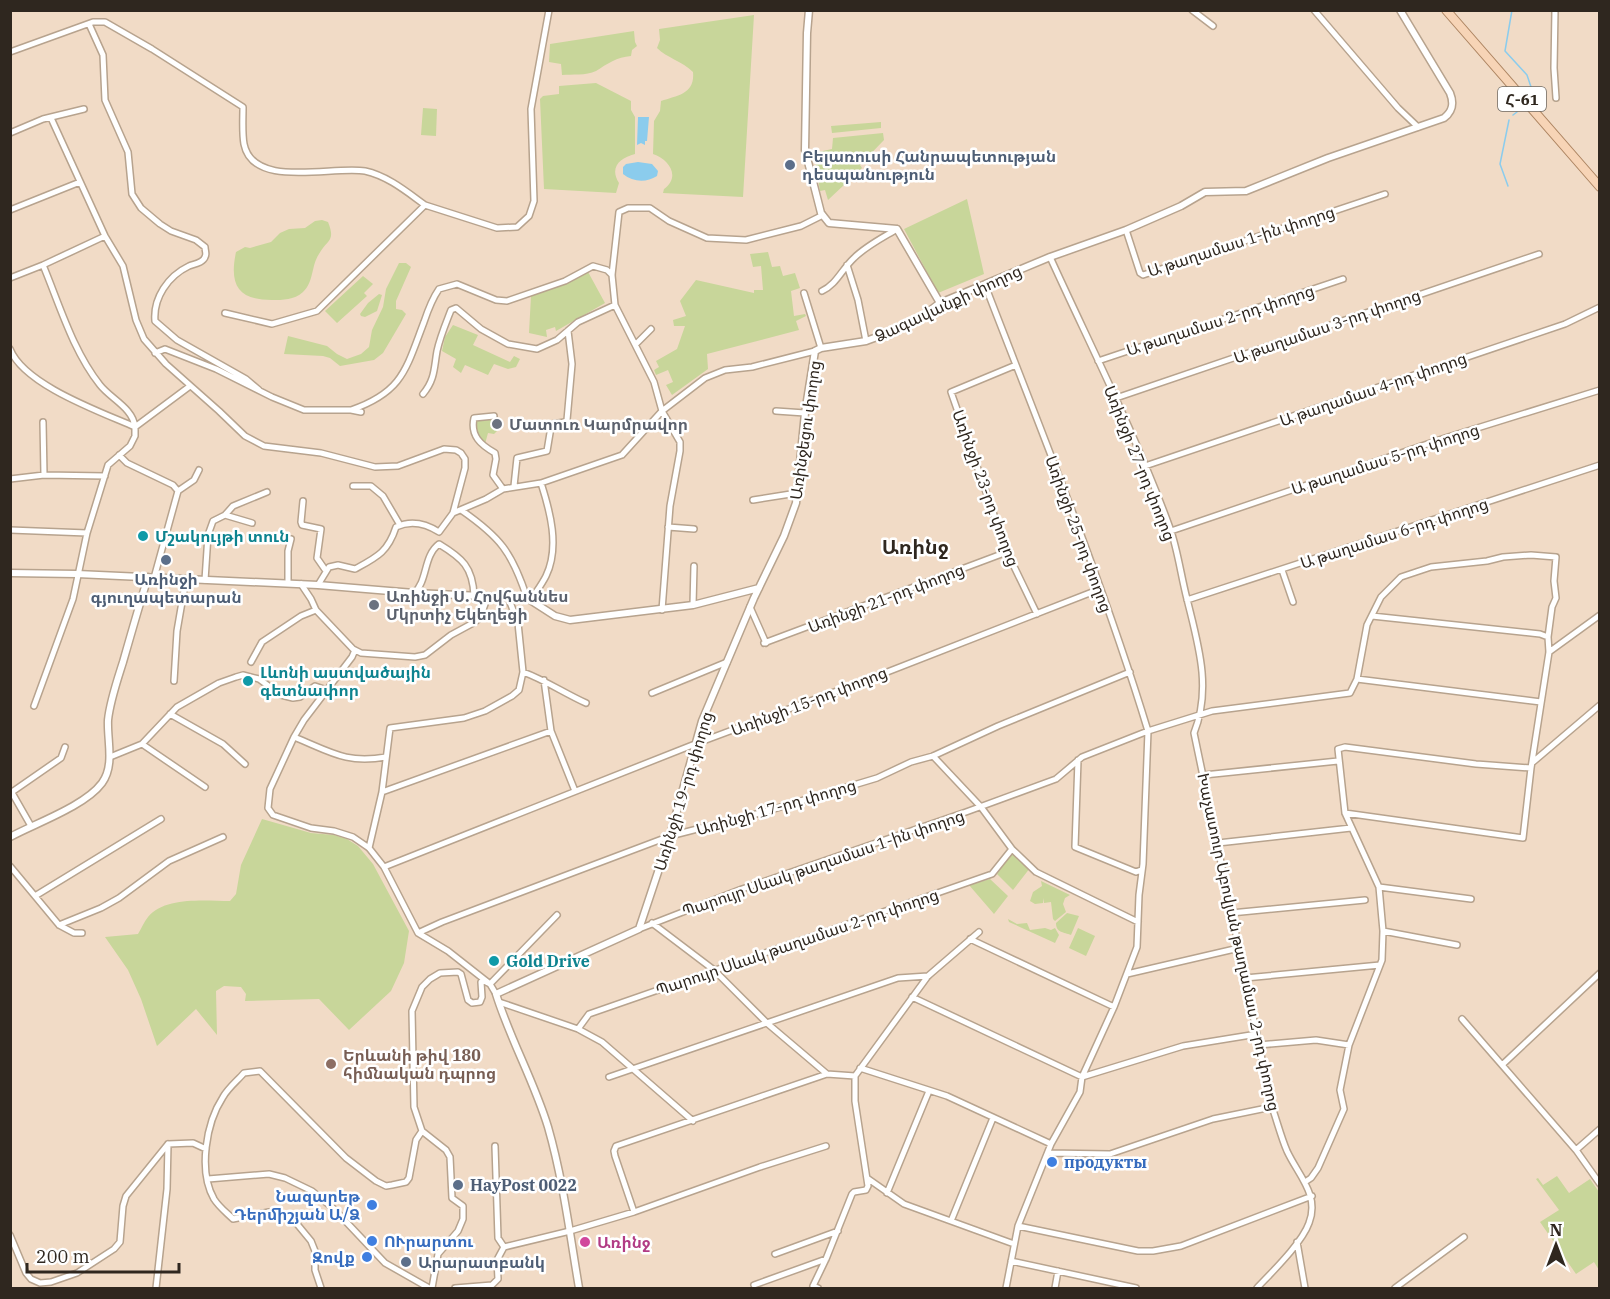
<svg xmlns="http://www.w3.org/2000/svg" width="1610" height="1299" font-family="'IBM Plex Serif','Noto Sans Armenian',serif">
  <rect width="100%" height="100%" fill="#f1dbc6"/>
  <path fill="#c8d69a" d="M754,15L743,197L663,193L664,189C681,177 669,159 653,154L654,121L660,111L661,101C678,95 695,94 693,72C682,61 667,58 657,48L660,40L659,29Z
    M634,31L635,42L637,46L632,50L631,56C617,57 607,64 596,71C586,76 572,74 562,75L561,64L549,62L550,44Z
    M596,83L631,101V110L635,117V154C620,158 609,167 619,183L616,193L544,189L540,99L543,96L559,94V86Z
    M423,108L437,109L436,136L421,135Z
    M881,122V128L832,133L831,126Z
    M883,133L884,140L860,165L862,168L828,200L825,190L820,191L814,153L832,149L833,138Z
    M967,199L984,274L938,293L904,229Z
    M322,220L328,222C336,242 327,239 319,254C311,266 314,282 303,292C294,300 283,300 272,300C238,300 229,285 236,252L245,247L250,248L271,242L280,233L289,229L305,228L315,221Z
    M768,252L772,267L780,266L783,276L795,273L800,288L791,291L794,316L805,314L806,316L796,321L799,330L707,354L708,369L672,395L666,385L673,382L668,370L656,375L654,370L659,367L656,361L677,349L685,326H674L673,320L686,316L680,301L696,280L754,293V290H763L761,266L753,267L750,254Z
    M399,263H406L411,267L396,301V309L402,310L406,314L383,353L374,360L340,366L330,358L323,356L284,354L288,336L327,346L337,354L347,359L361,354L369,347L372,330L383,307L386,289Z
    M587,270L605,303L556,331L555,327L546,330L547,337L529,333L531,296Z
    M363,276L373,284L364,293L367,296L337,323L325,311Z
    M379,294L382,295L377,311L365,317L361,316L360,314L368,303Z
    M453,325L478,335L473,345L510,362L514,356L520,359L516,367L508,369L494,364L488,375L465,365L461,373L453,367L456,359L442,351L445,337Z
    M490,418L501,422L499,429L494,434L488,433L485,444L476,433L475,419Z
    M262,819L311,833L334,835L347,839L358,846L373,864L409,931L404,963L391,991L349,1030L319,999L245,1001L246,994L241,987L224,986L216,991L217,1035L196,1009L157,1046L141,999L128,970L105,937L138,934C141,929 144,922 148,917C165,896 206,901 230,901L236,894L241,865Z
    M1012,853L1030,868L1013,890L997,874Z
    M990,879L1008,896L994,914L969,885Z
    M1041,881L1070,895L1065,898L1063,904L1066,912L1055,921L1053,919L1051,902L1044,903L1043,898V903L1035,904L1030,901L1033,892L1042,886Z
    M1067,913L1079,916L1071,935C1064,932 1056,933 1056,923Z
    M1008,919L1017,924L1027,923L1030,930L1045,928L1051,930L1055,928L1059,935L1055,943L1009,922Z
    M1078,928L1095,936L1086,956L1069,948Z
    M1557,1176L1569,1193L1590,1179L1599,1192V1270L1594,1262L1576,1274L1540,1222L1559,1210L1536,1179L1538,1178L1543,1185Z"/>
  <path fill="#8bcced" d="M638,117H649L647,141H645V145L641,143L637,145Z
    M638,162L652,164L658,171L657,176C646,183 633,182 623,174V167L626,164Z"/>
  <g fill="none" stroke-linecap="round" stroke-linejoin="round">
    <path stroke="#8bcced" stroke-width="1.5" d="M1512,10L1505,51L1527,75L1532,90
      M1513,115L1517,112
      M1508,186L1500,164L1509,120"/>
    <g stroke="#b7a38e" stroke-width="8">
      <path id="minor" d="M1192,10L1213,26
        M1314,10L1398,108L1418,127
        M1555,10L1554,68L1556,98
        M89,24L103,55L105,100L128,152L132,194L141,208L160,224L171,231L196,240L205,247C205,251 207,254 205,257C203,263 194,264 189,266C168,276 153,298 155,321L177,340L246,379L259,390
        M10,52L93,22H105L152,49L243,107C243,119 242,133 244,144C253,190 334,165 365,171C388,176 407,192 425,205L317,311L272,324L225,313
        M51,118L105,236L123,266L136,320L144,339L166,364L219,411L245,436L264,446L321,453L375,467L398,466L444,449L456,450L461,453L465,459V468L453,513
        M10,133L43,119L84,109
        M425,205L497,228L517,227L529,216L534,201L531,109L549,10
        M10,210L80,182
        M1126,230L1140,273L1143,275L1385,194
        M1050,257C1091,347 1136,435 1170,528C1178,551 1181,576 1187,599C1198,644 1212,688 1194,733L1272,1107C1277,1121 1281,1137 1287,1151C1298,1175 1320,1195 1309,1223C1302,1243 1272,1272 1257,1288
        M43,265C60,306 73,351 100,385C111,399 133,408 135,427
        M847,265L858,300L866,341
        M10,278L43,265L105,236
        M985,285C1042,433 1102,580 1148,731L1212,711L1350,693L1357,679L1367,625L1381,597L1401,577L1431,567L1487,561L1503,557L1531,555L1556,557L1554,581L1556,598L1552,607L1548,637L1549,652L1531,768L1523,838L1345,813
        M822,291C836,285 842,269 854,258C866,246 882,238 897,229
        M804,293L821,348
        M615,305L612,275L619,212L628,208H650L669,221L707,238L746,240L801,226L823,215
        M636,344L651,329
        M10,349C24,385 101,412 135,427V436L130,446L108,465L87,533L73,599L34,706
        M155,353L165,349L216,369L272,397L304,410H351L361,412
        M1098,361L1343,279
        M1016,365L951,392L1007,552L1037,614
        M423,394C435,380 434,368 437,351C440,337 446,323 451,310L456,308L481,329L508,344L537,349L557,340L578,322L615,305L654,382L662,411L680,442V451L670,506L662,610
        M1116,398L1539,254
        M351,410C403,392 406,369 424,322C428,310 432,299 439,289L457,284L496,300L507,301L565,281L593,266L607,270L612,275
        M776,411L805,413
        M494,416L474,418C470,436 481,445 495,453L496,459L493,475L503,489
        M43,422L44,475
        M135,427L190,386
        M119,455L127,463L173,485L178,491L154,578
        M1145,466L1565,324L1600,307
        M10,479L44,475L105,476
        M353,486H371L383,496L400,525
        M514,486L517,458L547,451L551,427L552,424L565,422L567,420L572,364L568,331
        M178,491L194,480L199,470
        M753,500L797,493
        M303,501L301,522L302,525L321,529L317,558L326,571
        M461,510C500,537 512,552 527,598
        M225,515L252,523
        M668,527L694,529
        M10,530L87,533
        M1171,531L1445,438L1600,390
        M1282,570L1293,602
        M205,580L208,535L213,521L225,515L233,506L267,492
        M288,583V551L291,539
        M301,584L311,599L316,610L353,649L361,653L415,657L425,655L451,635L475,622L480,618L488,596
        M318,585L329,567L338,565L355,569C377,557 388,552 396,527C411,520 425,523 439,532L453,513L486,499L503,489L541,483L622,455L662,411L705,378L725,370L752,367L815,351
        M414,593C428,581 423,556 439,544C462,558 473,567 474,596
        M531,600C536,592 542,584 546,576C560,547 550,511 541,483
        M1187,600L1600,465
        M693,605L694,566
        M750,607L766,643
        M1372,616L1540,634L1548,637
        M764,643L1007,552
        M355,650L352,657L304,720L294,737L270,789L268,808L273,815L311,828L334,831L353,837L369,848L384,867L418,933L448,951L490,984L496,994
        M1549,652L1600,615
        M251,662L262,642L301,616L316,610
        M523,672C545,680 564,693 586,703
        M1357,679L1541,702
        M544,680L551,731L575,791
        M174,681L177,631L186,579
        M652,693L727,662
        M170,714L223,744L245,764
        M294,737C331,752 346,764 386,757
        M142,744L205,787
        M933,756L981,807L1012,849L1036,872L1138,922
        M110,757L142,744L177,707L219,683L236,677L243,675L259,679L281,695L293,698L300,697L315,686L327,690
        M1078,760L1075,847L1136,872L1141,870
        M1533,762L1600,705
        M1204,775L1338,761
        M11,791L31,826
        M12,792L61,758L65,747
        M382,792L551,731
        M1218,843L1351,828
        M369,848L382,792L390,728L464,718L485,711L512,696L519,690L523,672L518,623L508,597
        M10,866L59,925L74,933H82
        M384,867L695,744L877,676L1100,589
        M1379,887L1471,899
        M35,896L161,819
        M1231,913L1365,900
        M652,923L714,970L768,1024L827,1074
        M59,925L101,908L119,898L169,861L223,837
        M639,929L742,889L966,812L1056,779L1082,757L1148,731L1143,864L1139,895L1137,947L1114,1007L1082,1077L1080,1092L1051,1144L1018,1226L1006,1288
        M1383,931L1457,945
        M418,933L442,922L670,836L764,812L877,778L911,762L933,756L998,726L1130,672
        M970,939L1114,1007
        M1127,974L1239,948
        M1245,978L1380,965
        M912,997L1082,1077L1183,1046L1257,1034
        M499,1002L578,1029L602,1042L693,1121
        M1462,1019L1576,1150L1600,1184
        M578,1029L589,1014L992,874L1012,849
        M1259,1045L1316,1040L1349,1045
        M1502,1065L1600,973
        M860,1068L947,1096L1051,1144
        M609,1077L898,978L928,976
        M495,1146L498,1238L504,1247
        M1576,1150L1600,1129
        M1048,1153L1110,1154L1213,1119L1272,1107
        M867,1178L904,1204L1014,1244
        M208,1179L269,1174L285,1178L312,1191L334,1209L385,1263L429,1288
        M1305,1182L1311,1178L1318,1168L1344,1109L1340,1090L1349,1045L1382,960L1383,931L1379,887L1345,813L1338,749L1345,747L1476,764L1531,768
        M887,1193L929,1091
        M634,1212L615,1156L614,1151L616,1146L827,1074L855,1076
        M951,1221L993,1118
        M1018,1226L1138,1251H1153L1181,1246L1312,1196
        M10,1235L26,1273L31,1279L40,1283L51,1282L77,1273L114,1249L120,1242L123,1206L126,1196L168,1144
        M1297,1242L1305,1288
        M775,1254L838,1231
        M1011,1261L1136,1288
        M754,1285L826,1259
        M156,1288L167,1189L168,1144L193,1143L206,1149
        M321,1288L315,1270V1251L311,1241L297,1224L282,1215L269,1212L233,1219C227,1213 219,1207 214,1199C198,1171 206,1123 223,1097C228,1088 238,1080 244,1073L260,1071L346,1158L376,1181L386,1186L392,1185L406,1182L409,1178L416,1140L422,1131
        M432,1288L438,1254L458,1231L463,1219V1206L452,1198L450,1157L446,1150L422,1131L414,1107L412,1011L422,987L430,979L440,973L458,972L461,974L468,1000L472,1003L480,1002L482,997L481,982L484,981L490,984L557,915
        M455,1288L492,1285L498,1279L497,1260L504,1247L570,1231L634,1212L760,1167L826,1146
        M818,1288L813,1286L826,1259L852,1194L854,1192L866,1190L868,1186L855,1101V1076L928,976L979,932
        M1055,1288L1058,1271
        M1395,1288L1464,1237"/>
    </g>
    <g stroke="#b7a38e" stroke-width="9">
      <path id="tertiary" d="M809,10L807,33L805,150L821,213L829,223L897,229L940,303
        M10,573L77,574L318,585L414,593L527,598L555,616L570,620L693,605L759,588
        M10,837C36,823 85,806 102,783C115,765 107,741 108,720C110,701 117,681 123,662C131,634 139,606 148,577
        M579,1288C570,1235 563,1179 548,1127C534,1081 510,1039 496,994L639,929L670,836L702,721L754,598L784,536L796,503L805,413L815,351L821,348L866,341L896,330L920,318L940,303L1050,257L1126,230L1181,206L1205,192L1246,191L1328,158L1444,118C1453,111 1454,103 1450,93L1400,10"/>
    </g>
    <g stroke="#ad8562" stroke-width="10">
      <path id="primary" d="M1446,10L1600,187"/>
    </g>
    <use href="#minor" stroke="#fff" stroke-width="5"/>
    <use href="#tertiary" stroke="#fff" stroke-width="6"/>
    <use href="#primary" stroke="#f7d4b6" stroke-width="8"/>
  </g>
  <g fill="#5c6f8a" stroke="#fff" stroke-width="2">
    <circle cx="790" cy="165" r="6"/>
    <circle cx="166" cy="560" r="6"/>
    <circle cx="458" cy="1185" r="6"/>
    <circle cx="406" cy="1262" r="6"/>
  </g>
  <g fill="#6b7280" stroke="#fff" stroke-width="2">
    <circle cx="497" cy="424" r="6"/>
    <circle cx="374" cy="605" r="6"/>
  </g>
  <g fill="#0f9aa8" stroke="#fff" stroke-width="2">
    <circle cx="143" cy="536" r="6"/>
    <circle cx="248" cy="681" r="6"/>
    <circle cx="494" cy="961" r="6"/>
  </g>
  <circle fill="#8d6e63" stroke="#fff" stroke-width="2" cx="331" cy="1064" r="6"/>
  <g fill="#3f7fe0" stroke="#fff" stroke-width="2">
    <circle cx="1052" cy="1162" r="6"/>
    <circle cx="372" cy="1205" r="6"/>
    <circle cx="372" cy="1241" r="6"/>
    <circle cx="367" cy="1257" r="6"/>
  </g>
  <circle fill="#d1479c" stroke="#fff" stroke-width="2" cx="585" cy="1242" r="6"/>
  <g text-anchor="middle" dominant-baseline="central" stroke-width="5" stroke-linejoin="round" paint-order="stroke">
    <rect fill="#fff" stroke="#6d6862" stroke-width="1.5" x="1498" y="87" width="48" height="24" rx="4.5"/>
    <g font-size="15" font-weight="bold" fill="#2f271f">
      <text x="1522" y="99">Հ-61</text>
    </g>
    <g font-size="16" font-weight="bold" fill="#4e5e75" stroke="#fff" text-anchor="start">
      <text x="802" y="156">Բելառուսի Հանրապետության<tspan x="802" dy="18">դեսպանություն</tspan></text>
      <text x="166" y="579" text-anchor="middle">Առինջի<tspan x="166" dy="18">գյուղապետարան</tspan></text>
      <text x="470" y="1185">HayPost 0022</text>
      <text x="418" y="1262">Արարատբանկ</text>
    </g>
    <g font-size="16" fill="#2f271f" stroke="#fff">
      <text transform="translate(1241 241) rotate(-18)">Ա թաղամաս 1-ին փողոց</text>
      <text transform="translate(948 303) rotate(-25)">Ձագավանքի փողոց</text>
      <text transform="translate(1220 320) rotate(-18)">Ա թաղամաս 2-րդ փողոց</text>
      <text transform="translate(1327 326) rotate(-19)">Ա թաղամաս 3-րդ փողոց</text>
      <text transform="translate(1373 389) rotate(-19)">Ա թաղամաս 4-րդ փողոց</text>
      <text transform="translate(805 430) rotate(-82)">Առինջեցու փողոց</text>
      <text transform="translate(1385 459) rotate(-18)">Ա թաղամաս 5-րդ փողոց</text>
      <text transform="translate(1140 463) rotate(68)">Առինջի 27-րդ փողոց</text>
      <text transform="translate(986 488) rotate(70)">Առինջի 23-րդ փողոց</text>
      <text transform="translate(1394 533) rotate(-18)">Ա թաղամաս 6-րդ փողոց</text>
      <text transform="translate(1079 534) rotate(70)">Առինջի 25-րդ փողոց</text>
      <text transform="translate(886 598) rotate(-21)">Առինջի 21-րդ փողոց</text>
      <text transform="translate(809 701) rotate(-21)">Առինջի 15-րդ փողոց</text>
      <text transform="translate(683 791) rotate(-73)">Առինջի 19-րդ փողոց</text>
      <text transform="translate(776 807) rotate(-16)">Առինջի 17-րդ փողոց</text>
      <text transform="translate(823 863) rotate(-19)">Պարույր Սևակ թաղամաս 1-ին փողոց</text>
      <text transform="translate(797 942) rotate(-19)">Պարույր Սևակ թաղամաս 2-րդ փողոց</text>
      <text transform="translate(1239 942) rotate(78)">Խաչատուր Աբովյան թաղամաս 2-րդ փողոց</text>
    </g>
    <g font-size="16" font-weight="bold" fill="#5b616d" stroke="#fff" text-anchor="start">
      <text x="509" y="424">Մատուռ Կարմրավոր</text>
      <text x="386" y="596">Առինջի Ս. Հովհաննես<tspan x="386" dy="18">Մկրտիչ Եկեղեցի</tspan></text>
    </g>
    <g font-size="16" font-weight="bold" fill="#0d838f" stroke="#fff" text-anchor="start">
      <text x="155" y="536">Մշակույթի տուն</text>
      <text x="260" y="672">Լևոնի աստվածային<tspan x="260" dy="18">գետնափոր</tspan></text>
      <text x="506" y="961">Gold Drive</text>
    </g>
    <g font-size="16" font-weight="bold" fill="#785e54" stroke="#fff" text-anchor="start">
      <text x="343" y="1055">Երևանի թիվ 180<tspan x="343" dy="18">հիմնական դպրոց</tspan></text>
    </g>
    <g font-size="16" font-weight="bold" fill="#366cbe" stroke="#fff" text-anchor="start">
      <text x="1064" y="1162">продукты</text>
      <text x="360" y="1196" text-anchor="end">Նազարեթ<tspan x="360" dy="18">Դերմիշյան Ա/Ձ</tspan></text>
      <text x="384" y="1241">ՈՒրարտու</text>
      <text x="355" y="1257" text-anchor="end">Զովք</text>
    </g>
    <g font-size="16" font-weight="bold" fill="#b23c85" stroke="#fff" text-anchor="start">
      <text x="597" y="1242">Առինջ</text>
    </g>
    <g font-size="20" font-weight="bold" fill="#2f271f" stroke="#fff">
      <text x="915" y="546">Առինջ</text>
    </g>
  </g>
  <rect width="1610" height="1299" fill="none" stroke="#2f271f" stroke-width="24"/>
  <g transform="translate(1556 1245)" stroke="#ffffff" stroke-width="4.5" paint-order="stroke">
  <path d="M0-4.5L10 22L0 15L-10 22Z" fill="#2f271f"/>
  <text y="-9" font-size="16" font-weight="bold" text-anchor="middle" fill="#2f271f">N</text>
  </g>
  <path d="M27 1263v9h152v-9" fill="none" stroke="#2f271f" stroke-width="3"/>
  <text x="36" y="1263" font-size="18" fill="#2f271f" stroke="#ffffff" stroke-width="4.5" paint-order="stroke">200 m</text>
</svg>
